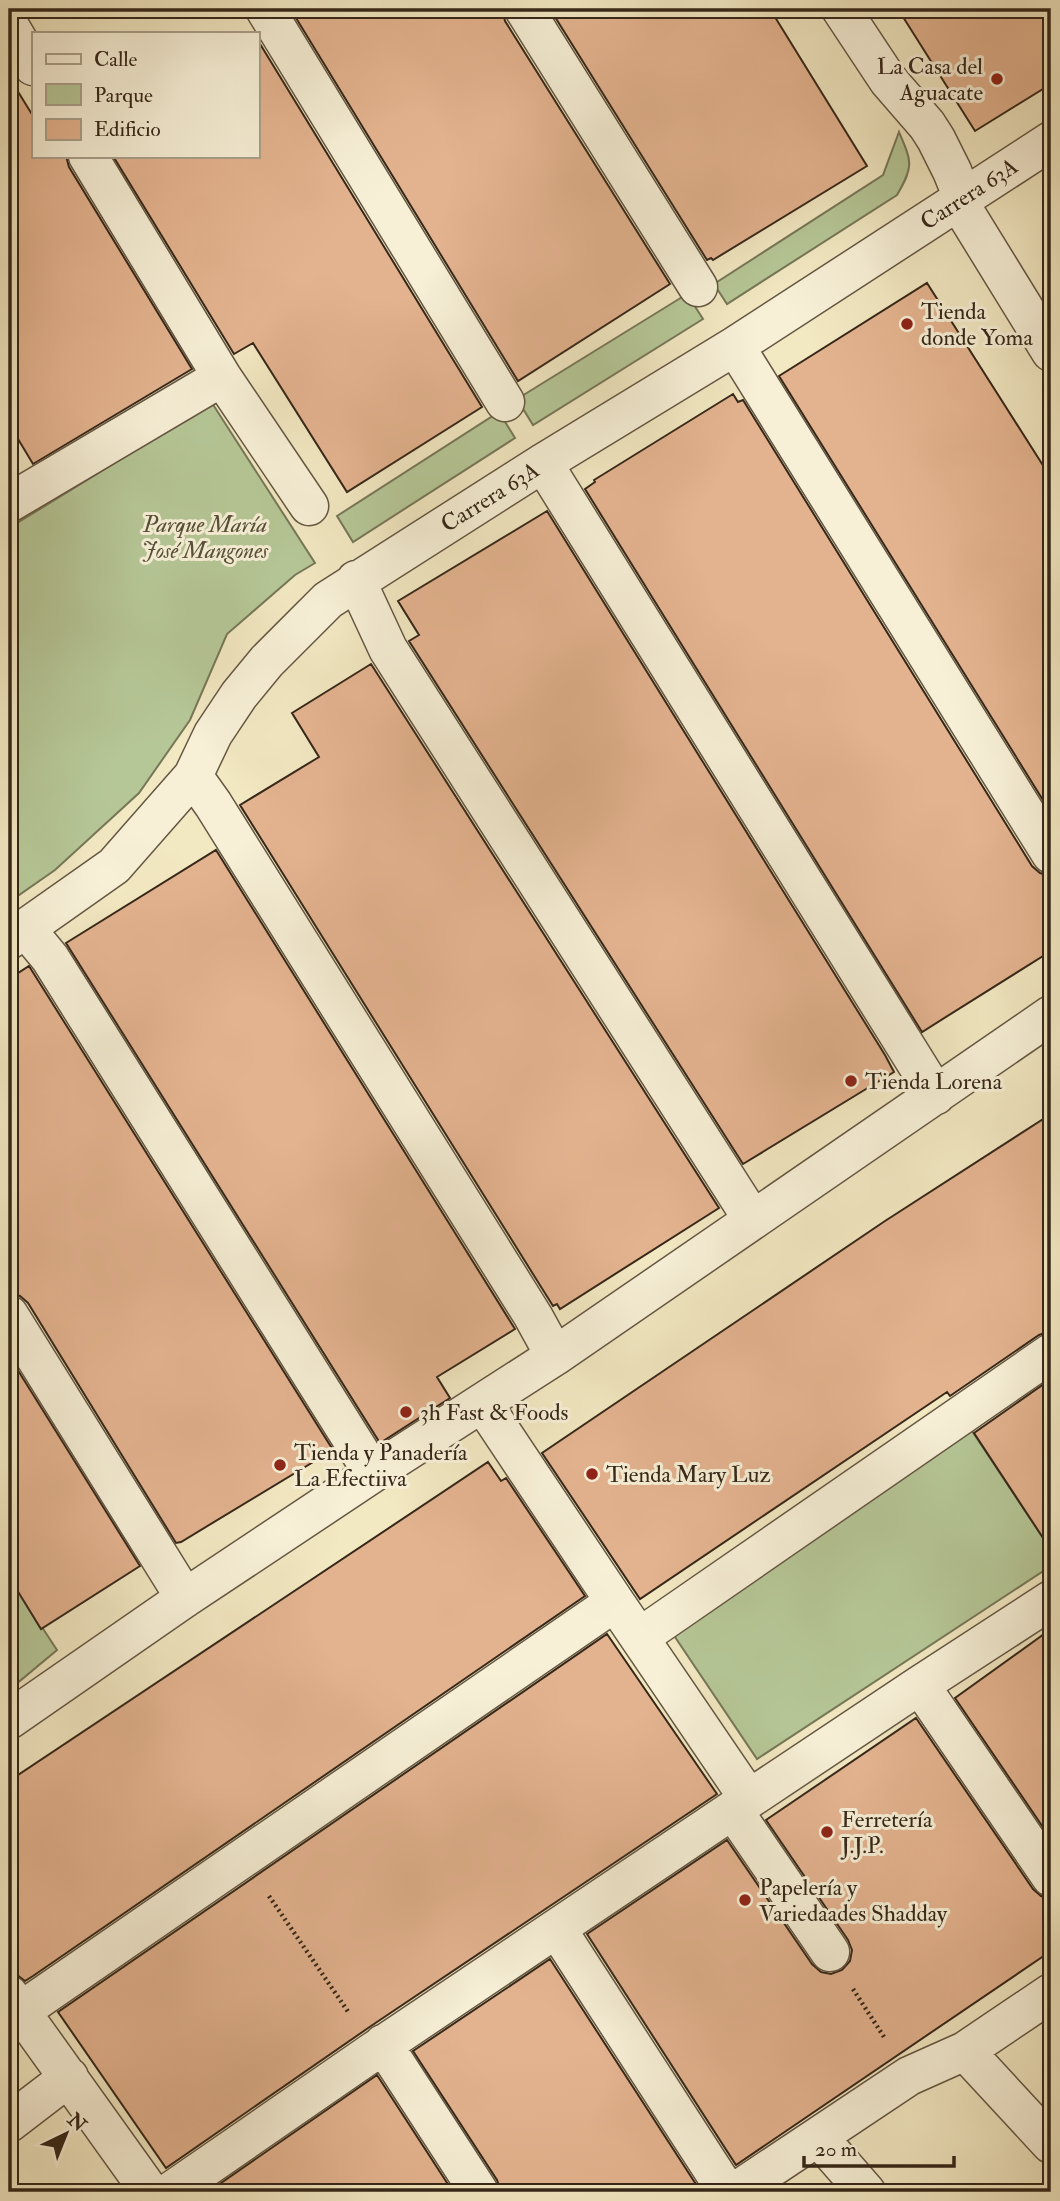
<svg xmlns="http://www.w3.org/2000/svg" width="1060" height="2201" font-family="'IM FELL Double Pica',serif">
  <rect width="100%" height="100%" fill="#f2e8c2"/>
  <filter id="stains"><feTurbulence type="fractalNoise" baseFrequency=".00286" numOctaves="4"/><feColorMatrix values="0 0 0 0 .2 0 0 0 0 .09 0 0 0 0 .02 0 0 0 .5 -.17"/></filter>
  <radialGradient id="worn" r=".72"><stop offset=".6" stop-color="#630" stop-opacity="0"/><stop offset="1" stop-color="#630" stop-opacity=".3"/></radialGradient>
  <path fill="#b6c797" stroke="#767758" stroke-width="2" d="M899,132C912,162 914,166 897,195L727,304L714,284L883,175Z
    M687,294L703,319L533,425L517,399Z
    M212,403L315,563L295,575L227,634L190,720L139,793L55,870L9,902V528Z
    M499,412L515,438L353,542L337,516Z
    M972,1431L1051,1550V1566L757,1759L671,1631Z
    M9,1577L57,1650L9,1690Z"/>
  <path fill="#e3b38f" stroke="#362719" stroke-width="2" d="M296,9H502L505,21L670,284L518,381L296,18Z
    M550,9H770L867,166L713,260L711,258L707,260Z
    M898,9H1051V84L975,131Z
    M257,39L482,407L347,492L253,343L234,354L113,156H257Z
    M9,77L33,116V156H66L69,167L192,369L33,464L9,424Z
    M927,283L1051,478V813L779,376Z
    M733,394L738,402L743,400L1032,866L1040,873L1051,876V951L922,1032L585,489L595,482L594,480Z
    M547,511L885,1055L894,1072L743,1164L409,641L419,635L398,601Z
    M371,664L719,1208L560,1309L557,1304L553,1306L240,805L319,757L292,713Z
    M216,850L515,1329L437,1377L450,1398L380,1443L66,943Z
    M29,966L333,1450L181,1542L176,1543L28,1303L20,1296L9,1293V979Z
    M1051,1114V1331L1039,1335L950,1396L947,1392L640,1599L542,1453L885,1221Z
    M9,1356L140,1566L41,1629L9,1577Z
    M1051,1379V1550L974,1433Z
    M488,1462L501,1481L506,1478L585,1596L33,1976L25,1981L17,1975L9,1973V1781Z
    M1051,1629V1839L955,1698Z
    M607,1634L717,1794L371,2026L166,2168L58,2012Z
    M916,1718L1033,1889L1041,1896L1051,1899V1951L736,2165L587,1934L727,1840L812,1964L821,1972L831,1974L842,1970L850,1961L852,1950L848,1940L766,1820Z
    M550,1959L701,2192H501L497,2180L413,2051Z
    M377,2075L453,2192H208Z"/>
  <g fill="none" stroke-linecap="round" stroke-linejoin="round">
    <g stroke="#655743" stroke-width="41">
      <path id="street" d="M265,9L505,402
        M524,9L698,287
        M841,9L888,80L927,125L936,139L952,171L963,198
        M9,25L33,66
        M88,156L222,377L309,506
        M958,201L1051,352
        M735,346L1051,854
        M543,463L936,1095
        M9,503L222,377
        M356,580L388,649L753,1220
        M193,776L213,804L533,1316L555,1356
        M26,929L50,958L373,1473
        M9,940L114,866L193,776L213,734L239,695L267,661L328,600L543,463L735,346L1051,141
        M9,1315L185,1598
        M483,1404L615,1602L749,1799
        M640,1637L1051,1353
        M920,1685L1051,1877
        M9,1720L185,1598L373,1473L555,1356L1051,1015
        M733,1810L830,1952
        M557,1929L727,2192
        M9,1995L150,2192
        M21,2011L615,1602
        M383,2044L479,2192
        M965,2051L1051,2144
        M9,2123L69,2077
        M819,2138L866,2192
        M170,2192L374,2051L749,1799L920,1685L1051,1600
        M735,2192L909,2076L965,2051L1051,1993"/>
    </g>
    <path stroke="#362719" stroke-width="4.5" stroke-dasharray="2 3.5" stroke-linecap="butt" d="M269,1896L349,2013
      M853,1989L884,2037"/>
    <use href="#street" stroke="#f7f0d7" stroke-width="38"/>
  </g>
  <g fill="#8f2418" stroke="#f7f0d7" stroke-width="2.5">
    <circle cx="997" cy="79" r="7"/>
    <circle cx="907" cy="324" r="7"/>
    <circle cx="851" cy="1081" r="7"/>
    <circle cx="406" cy="1412" r="7"/>
    <circle cx="280" cy="1465" r="7"/>
    <circle cx="592" cy="1474" r="7"/>
    <circle cx="827" cy="1832" r="7"/>
    <circle cx="745" cy="1900" r="7"/>
  </g>
  <g text-anchor="middle" dominant-baseline="central" stroke-width="6" stroke-linejoin="round" paint-order="stroke">
    <g font-size="23" fill="#362719" stroke="#f7f0d7" text-anchor="start">
      <text x="983" y="66" text-anchor="end">La Casa del<tspan x="983" dy="26">Aguacate</tspan></text>
      <text x="921" y="311">Tienda<tspan x="921" dy="26">donde Yoma</tspan></text>
      <text x="865" y="1081">Tienda Lorena</text>
      <text x="420" y="1412">3h Fast &amp; Foods</text>
      <text x="294" y="1452">Tienda y Panadería<tspan x="294" dy="26">La Efectiiva</tspan></text>
      <text x="606" y="1474">Tienda Mary Luz</text>
      <text x="841" y="1819">Ferretería<tspan x="841" dy="26">J.J.P.</tspan></text>
      <text x="759" y="1887">Papelería y<tspan x="759" dy="26">Variedaades Shadday</tspan></text>
    </g>
    <g font-size="23" fill="#362719" stroke="#f7f0d7">
      <text transform="translate(969 194) rotate(-33)">Carrera 63A</text>
      <text transform="translate(490 497) rotate(-32)">Carrera 63A</text>
    </g>
    <g font-size="23" font-style="italic" fill="#564f38" stroke="#f7f0d7">
      <text x="205" y="524">Parque María<tspan x="205" dy="26">José Mangones</tspan></text>
    </g>
  </g>
  <rect width="1060" height="2201" fill="none" stroke="#f2e8c2" stroke-width="35"/>
  <rect x="10" y="10" width="1039" height="2180" fill="none" stroke="#362719" stroke-width="3.5"/>
  <rect x="18" y="18" width="1025" height="2166" fill="none" stroke="#362719" stroke-width="2"/>
  <rect x="32" y="32" width="228" height="126" fill="#f7f0d7" stroke="#aaa08b" stroke-width="2"/>
  <rect x="46" y="54" width="35" height="10" fill="#f7f0d7" stroke="#aaa08b" stroke-width="2"/>
  <text x="94" y="66" font-size="21" fill="#362719">Calle</text>
  <rect x="46" y="84" width="35" height="21" fill="#b6c797" stroke="#aaa08b" stroke-width="2"/>
  <text x="94" y="102" font-size="21" fill="#362719">Parque</text>
  <rect x="46" y="119" width="35" height="21" fill="#e3b38f" stroke="#aaa08b" stroke-width="2"/>
  <text x="94" y="136" font-size="21" fill="#362719">Edificio</text>
  <g transform="translate(66 2134) rotate(43)" stroke="#f7f0d7" stroke-width="5" paint-order="stroke">
  <path d="M0-5L12 26L0 18L-12 26Z" fill="#362719"/>
  <text y="-10" font-size="19" font-weight="bold" text-anchor="middle" fill="#362719">N</text>
  </g>
  <path d="M804 2156v10h150v-10" fill="none" stroke="#362719" stroke-width="3.5"/>
  <text x="815" y="2156" font-size="21" fill="#362719" stroke="#f7f0d7" stroke-width="5" paint-order="stroke">20 m</text>
  <rect width="100%" height="100%" filter="url(#stains)"/>
  <rect width="100%" height="100%" fill="url(#worn)"/>
</svg>
